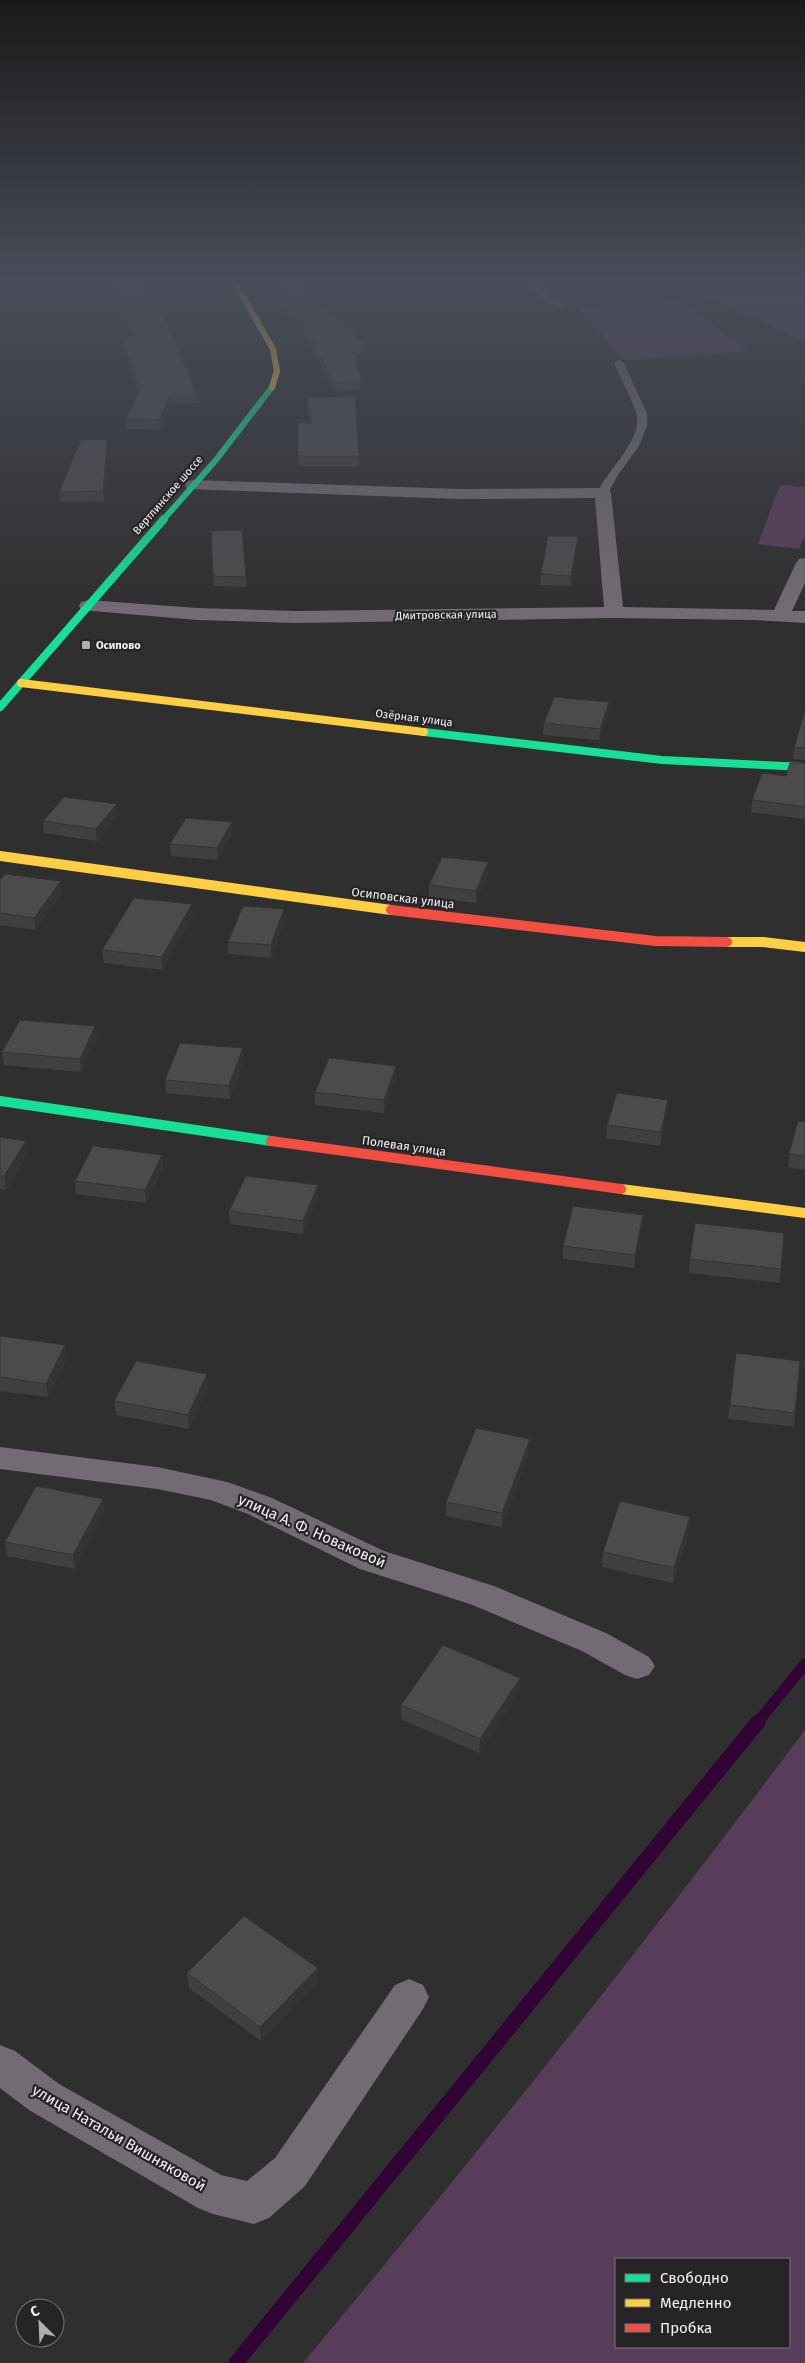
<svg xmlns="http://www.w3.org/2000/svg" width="805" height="2363" font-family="'Fira Sans',sans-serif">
  <rect width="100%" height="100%" fill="#302f30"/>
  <path fill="#583d5a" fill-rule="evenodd" d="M668,279H805V342Z
    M681,301L749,352L623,360L579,308Z
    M780,485L805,487V536L799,549L758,544Z
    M805,1730V2363H303C476,2156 644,1945 805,1730ZM789,2259V2347H616V2259Z"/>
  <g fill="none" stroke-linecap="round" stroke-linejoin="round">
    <path stroke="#310435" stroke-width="11" d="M757,1723L805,1664"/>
    <path stroke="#310435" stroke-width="15" d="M236,2363L758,1722"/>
    <path fill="#736b74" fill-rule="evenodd" d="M519,279H530L566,307L558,309Z
      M619,360L624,363L647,414V426L639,446L618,475L607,495L603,496L597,493C607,470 645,438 636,412C630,395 621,379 614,363Z"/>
    <path fill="#736b74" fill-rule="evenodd" d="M193,480L459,489L603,488L609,489L611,493L623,607L774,610L796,563L799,559L805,558V583L792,611H805V623L754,620L614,618L296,623L197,620L81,610L79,606L81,602L88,600L197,608L296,611L604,607L595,498L459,499L187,489L185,485L187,481Z
      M0,1447L157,1467L227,1482L272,1498L384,1551L494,1586L606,1633L649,1657L655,1666L649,1675L637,1679L625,1675L582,1651L470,1604L360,1569L248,1514L211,1500L157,1489L0,1469Z
      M409,1979L423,1985L429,1997L423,2009L305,2186L269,2218L254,2224L213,2214L198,2208L29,2110L0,2088V2045L15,2051L59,2084L221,2175L247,2181L275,2158L395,1985Z"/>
    <path stroke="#16e098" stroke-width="6" d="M163,520L216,460L272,387"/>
    <path stroke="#16e098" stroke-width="8" d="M0,707L164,519
      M424,732L662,760L805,767"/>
    <path stroke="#16e098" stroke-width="10" d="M0,1101L271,1141"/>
    <path stroke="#ffcf43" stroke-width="6" d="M233,279L273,349L277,371L272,387"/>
    <path stroke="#ffcf43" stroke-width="8" d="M21,683L424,732"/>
    <path stroke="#ffcf43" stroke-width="10" d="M0,856L391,910
      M727,942H763L805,947
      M621,1189L805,1213"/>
    <path stroke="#f24e42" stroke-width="10" d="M391,910L655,941L727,942
      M271,1141L621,1189"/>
  </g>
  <path fill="#414041" d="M103,279H144L197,394L198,403H171L160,430L126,429V419L138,393L123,346L122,337L133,336Z
    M270,279H356V283L302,289L366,345V353L355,354L361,381V390L334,391L303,329H297L279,304L278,295H285L283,291Z
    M307,398L359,456V466H298V423H310L307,407Z
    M107,449L104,501L60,502L59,492Z
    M211,531L246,577L247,587L214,586Z
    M577,546L571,586L540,585L541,574Z
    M805,710V760L793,759L794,748Z
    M608,714L599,740L543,735L544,723Z
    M805,763V819L751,812L752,800Z
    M117,804L118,816L97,841L44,833L43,821Z
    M232,822V834L218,860L171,856L170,844Z
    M488,862V874L476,903L429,897V885Z
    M0,880L62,893L36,930L0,925Z
    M193,916L162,970L104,963L102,950Z
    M285,921L271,958L228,954V942Z
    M97,1039L81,1072L4,1065L2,1052Z
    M243,1048L244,1061L230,1099L166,1093L165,1080Z
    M396,1079L384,1113L315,1105V1092Z
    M668,1100L667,1113L660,1146L606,1138L607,1125Z
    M805,1122V1170L788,1167L789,1154Z
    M0,1137L26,1141L28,1154L6,1190L0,1189Z
    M162,1155L163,1168L146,1203L76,1194L75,1181Z
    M318,1185V1199L303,1234L230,1224L229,1211Z
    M642,1228L634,1268L563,1259V1246Z
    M690,1259L781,1269L779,1283L689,1273Z
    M0,1336L65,1345L67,1359L48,1397L0,1391Z
    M736,1353L795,1413L794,1427L728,1419Z
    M208,1387L189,1429L116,1415L114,1401Z
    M529,1453L502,1527L446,1516V1502Z
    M103,1499L104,1513L75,1569L7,1556L5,1542Z
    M689,1531L673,1583L602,1567L603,1552Z
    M520,1692L479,1753L401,1719V1705Z
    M318,1968V1982L261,2041L189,1988L187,1973Z"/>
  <path fill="#353435" d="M318,279H356V283L294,290V281Z
    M297,320H302L303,329H297Z
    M170,394L171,403L160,430L159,420Z
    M107,440V449L104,501L103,491Z
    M578,536L577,546L571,586V576Z
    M609,702L608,714L599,740L600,729Z
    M117,804L118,816L97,841L96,829Z
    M232,822V834L218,860L217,848Z
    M488,862V874L476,903V891Z
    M61,881L62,893L36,930L34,918Z
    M192,904L193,916L162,970V957Z
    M284,909L285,921L271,958V945Z
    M95,1026L97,1039L81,1072L80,1059Z
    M243,1048L244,1061L230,1099L229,1086Z
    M396,1066V1079L384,1113V1100Z
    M668,1100L667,1113L660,1146L661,1132Z
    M26,1141L28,1154L6,1190L4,1176Z
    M162,1155L163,1168L146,1203L145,1190Z
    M318,1185V1199L303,1234V1221Z
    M643,1215L642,1228L634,1268L635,1255Z
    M65,1345L67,1359L48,1397L46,1384Z
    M207,1374L208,1387L189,1429L188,1415Z
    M530,1439L529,1453L502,1527V1513Z
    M103,1499L104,1513L75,1569L73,1555Z
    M690,1517L689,1531L673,1583L674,1568Z
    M520,1678V1692L479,1753L480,1739Z
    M318,1968V1982L261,2041L260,2027Z"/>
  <path fill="#4c4a4c" stroke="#353435" d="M107,279H144L165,323L167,322L197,394H170L159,420L126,419L140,390L122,337L137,336Z
    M279,279H318L294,281L366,345L353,346L361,381L334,382L302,320H297L278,295L289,294L283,282Z
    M355,396L359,456H298V423H312L307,398Z
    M81,440H107L103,491L59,492Z
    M242,530L246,577L213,576L211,531Z
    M548,536H578L571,576L541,574Z
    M554,697L609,702L600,729L544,723Z
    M805,710V748H794Z
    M790,763H805V807L752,800L762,773L786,776Z
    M64,797L117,804L96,829L43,821Z
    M186,818L232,822L217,848L170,844Z
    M442,857L488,862L476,891L429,885Z
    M5,874L61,881L34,918L0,913V880Z
    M134,898L192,904L162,957L102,950Z
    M243,906L284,909L271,945L228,942Z
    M20,1020L95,1026L80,1059L2,1052Z
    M180,1043L243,1048L229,1086L165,1080Z
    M329,1058L396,1066L384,1100L315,1092Z
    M617,1093L668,1100L661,1132L607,1125Z
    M798,1121L805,1122V1156L789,1154Z
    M0,1137L26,1141L4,1176H0Z
    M93,1146L162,1155L145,1190L75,1181Z
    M246,1176L318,1185L303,1221L229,1211Z
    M573,1206L643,1215L635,1255L563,1246Z
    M695,1223L784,1233L781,1269L690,1259Z
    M0,1336L65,1345L46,1384L0,1377Z
    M736,1353L800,1361L795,1413L730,1405Z
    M136,1361L207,1374L188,1415L114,1401Z
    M476,1428L530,1439L502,1513L446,1502Z
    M36,1486L103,1499L73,1555L5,1542Z
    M620,1501L690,1517L674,1568L603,1552Z
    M443,1645L520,1678L480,1739L401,1705Z
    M244,1916L318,1968L260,2027L187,1973Z"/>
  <linearGradient id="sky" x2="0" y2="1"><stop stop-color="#1a1a1a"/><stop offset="0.46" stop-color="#484d59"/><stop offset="1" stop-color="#484d59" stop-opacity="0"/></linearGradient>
  <rect width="805" height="610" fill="url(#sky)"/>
  <rect fill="#afadaf" stroke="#272427" stroke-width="2" x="81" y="640" width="10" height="10" rx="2.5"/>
  <g text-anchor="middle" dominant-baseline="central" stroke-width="4.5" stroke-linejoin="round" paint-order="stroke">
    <g font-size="11" fill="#f3f1f4" stroke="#272427">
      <text transform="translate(168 495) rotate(-49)">Вертлинское шоссе</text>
      <text transform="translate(446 615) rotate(-1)">Дмитровская улица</text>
      <text transform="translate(414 718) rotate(7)">Озёрная улица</text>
    </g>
    <g font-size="11" font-weight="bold" fill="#f3f1f4" stroke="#272427" text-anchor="start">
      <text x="96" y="645">Осипово</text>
    </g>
    <g font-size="12" fill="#f3f1f4" stroke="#272427">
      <text transform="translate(403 898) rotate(7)">Осиповская улица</text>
      <text transform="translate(404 1146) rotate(8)">Полевая улица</text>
    </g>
    <g font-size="15" fill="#f3f1f4" stroke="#272427">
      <text transform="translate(312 1531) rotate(24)">улица А. Ф. Новаковой</text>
      <text transform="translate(119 2138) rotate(30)">улица Натальи Вишняковой</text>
    </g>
  </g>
  <rect x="615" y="2258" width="175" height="90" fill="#272427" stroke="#797679"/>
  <rect x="625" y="2274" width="25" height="8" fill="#16e098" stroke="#797679"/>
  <text x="660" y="2283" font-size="15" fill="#f3f1f4">Свободно</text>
  <rect x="625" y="2299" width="25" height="8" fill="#ffcf43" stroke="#797679"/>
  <text x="660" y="2308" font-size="15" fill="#f3f1f4">Медленно</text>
  <rect x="625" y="2324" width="25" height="8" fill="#f24e42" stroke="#797679"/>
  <text x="660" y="2333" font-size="15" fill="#f3f1f4">Пробка</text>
  <g transform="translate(40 2323) rotate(336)"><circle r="24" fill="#272427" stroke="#797679"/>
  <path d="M0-4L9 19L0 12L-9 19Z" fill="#afadaf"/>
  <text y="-8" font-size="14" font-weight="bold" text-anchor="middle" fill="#f3f1f4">С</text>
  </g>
</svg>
